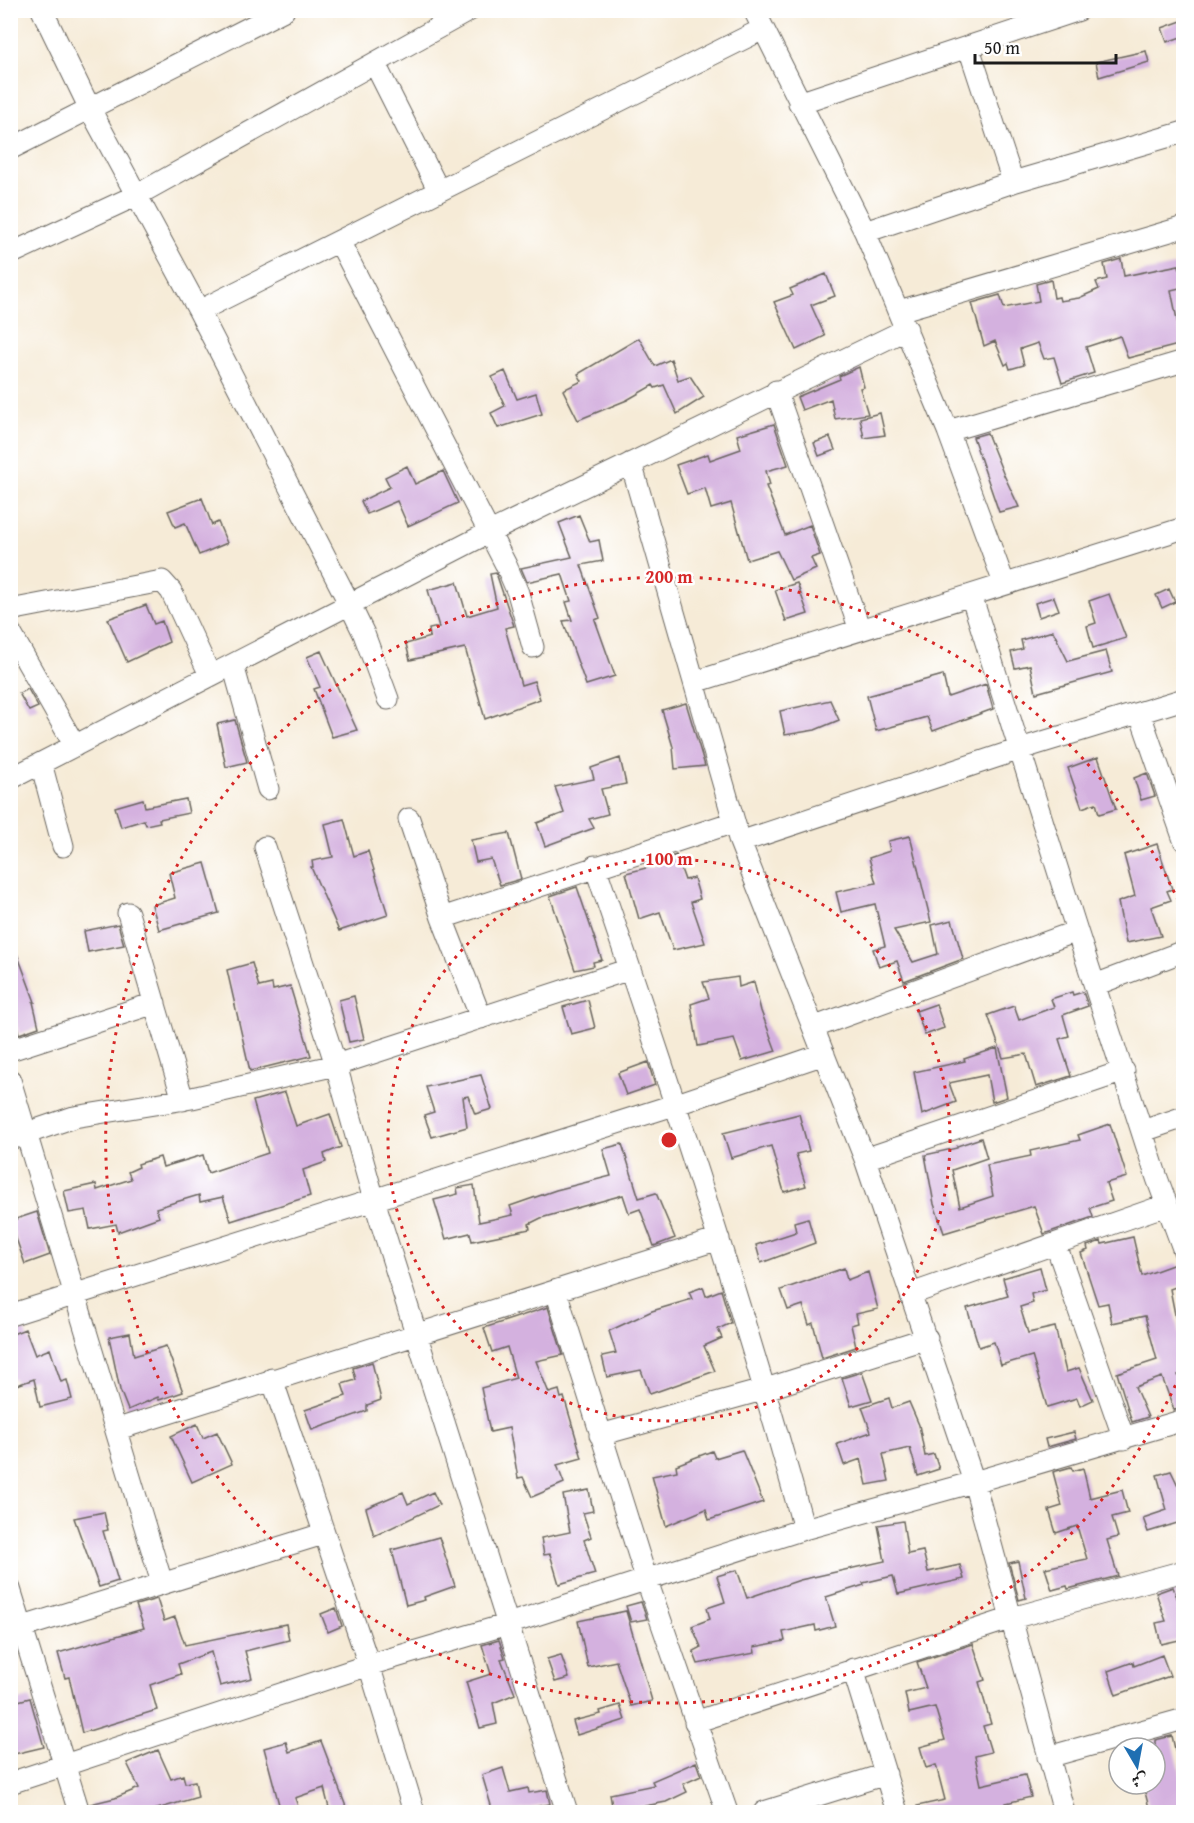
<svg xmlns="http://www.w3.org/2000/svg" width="1194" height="1823" font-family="'Gentium Book Plus',Amiri,serif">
  <rect width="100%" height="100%" fill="#fff"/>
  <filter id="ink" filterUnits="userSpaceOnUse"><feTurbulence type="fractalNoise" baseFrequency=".0167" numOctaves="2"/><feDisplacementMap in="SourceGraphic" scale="12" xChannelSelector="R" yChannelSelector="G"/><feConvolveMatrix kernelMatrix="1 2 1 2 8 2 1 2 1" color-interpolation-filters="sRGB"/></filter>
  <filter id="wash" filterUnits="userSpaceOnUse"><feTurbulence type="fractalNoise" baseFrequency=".008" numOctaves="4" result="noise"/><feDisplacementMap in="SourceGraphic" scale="24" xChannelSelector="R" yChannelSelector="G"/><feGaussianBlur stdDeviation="1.35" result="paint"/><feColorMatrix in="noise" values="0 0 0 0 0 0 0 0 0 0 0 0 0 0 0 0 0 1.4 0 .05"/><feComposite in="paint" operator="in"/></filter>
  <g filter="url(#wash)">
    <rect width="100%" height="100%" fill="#f6ebd7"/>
    <g id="blocks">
      <path fill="#d4b1df" d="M1184,20V36L1167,42L1162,28Z
        M1146,51L1149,62L1099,77L1096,62Z
        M1121,259L1124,276L1179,265L1184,287L1171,290L1182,344L1128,358L1120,336L1086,347L1094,373L1062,383L1054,357L1044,359L1038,343L1020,349L1024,365L1010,369L1008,363L1005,365L995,341L984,346L972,303L1000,295L1004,308L1039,301L1036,284L1051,280L1054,298L1059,297L1060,301L1079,298L1099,289L1096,282L1107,279L1104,264Z
        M826,274L835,296L811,305L825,336L796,350L774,302L793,295L790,289Z
        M639,338L655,366L671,359L678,380L690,376L704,397L677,414L664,385L655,388L653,385L627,400L578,420L563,390L582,381L578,374Z
        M859,367L864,387L860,388L868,414L835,419L831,399L802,410L797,397L840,379L839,376Z
        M505,371L517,399L536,393L542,414L498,428L491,413L505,406L492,377Z
        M880,413L885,435L864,438L860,418Z
        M774,424L788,465L766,471L770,485L766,486L785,535L810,525L820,555L811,558L816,569L791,580L777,551L747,560L731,503L711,509L705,488L687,494L676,465L708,454L710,460L741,449L737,435Z
        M987,433L1003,473L1019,507L999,512L973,437Z
        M830,437L835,450L819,456L814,443Z
        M407,466L415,484L443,471L458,503L408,526L397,501L367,514L361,501L390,487L385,477Z
        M202,498L212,525L218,522L227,543L199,555L185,523L175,527L168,511Z
        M579,515L590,542L599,540L603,561L581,565L600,618L595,620L615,676L586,685L563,621L572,620L566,602L571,601L562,574L527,582L521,568L572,557L559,523Z
        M496,573L514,626L505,628L521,685L534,681L540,699L485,719L465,648L410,660L406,644L430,637L429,629L439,627L428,590L457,582L467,616L497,607L490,574Z
        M797,583L808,614L786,621L775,590Z
        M1169,589L1175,602L1162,608L1156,595Z
        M1109,594L1126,638L1093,648L1087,626L1096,623L1089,601Z
        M1054,597L1059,610L1039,617L1035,603Z
        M146,605L154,624L162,621L169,642L127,662L108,619Z
        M1053,631L1068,661L1106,651L1112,672L1036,693L1030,665L1015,668L1011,652L1023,649L1021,640Z
        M321,651L357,730L332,737L314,689L320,687L307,657Z
        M943,675L948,697L986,684L993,709L933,731L927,717L876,731L867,696Z
        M28,689L38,707L29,711L19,693Z
        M830,700L839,720L815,730L785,735L780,711Z
        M686,703L705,766L675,769L673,747L662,710Z
        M235,720L247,762L226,767L217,724Z
        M1098,757L1116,809L1099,814L1096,803L1082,808L1068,768Z
        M620,758L626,784L601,789L608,814L589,819L594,828L545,846L537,823L564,813L555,787L594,779L591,768Z
        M1147,773L1155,796L1141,800L1134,778Z
        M143,799L145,807L186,799L189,813L159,819L160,822L146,825L144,820L121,827L115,807Z
        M344,819L354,856L368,851L388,915L339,931L311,867H313L312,861L333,857L325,824Z
        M509,833L521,879L500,885L491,859L476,862L471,840Z
        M910,836L931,922L894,930L913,962L938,954L932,925L952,920L963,959L904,981L897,961L879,967L873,949L885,946L875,904L841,912L836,892L876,883L869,858L890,851L888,841Z
        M1157,844L1172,889L1167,891L1171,900L1151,907L1161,936L1126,943L1118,902L1135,896L1124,855Z
        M676,855L685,880L694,878L700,899L691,902L705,943L673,950L660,912L639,919L626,873L658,865L657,862Z
        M205,863L219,913L159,930L152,905L175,898L169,873Z
        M577,887L602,960L593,962L594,966L575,970L550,896Z
        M118,924L124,945L88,952L84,931Z
        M12,940L35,1002H33L39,1027L19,1034L10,1000Z
        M252,963L259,987L272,984L273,990L290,986L311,1056L250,1071L227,970Z
        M738,977L739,987L754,982L761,1011L776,1051L742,1061L734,1039L698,1046L691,1004L709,998L703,982Z
        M1072,992L1073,995L1083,992L1088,1006L1063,1015L1069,1036L1059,1039L1071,1076L1036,1087L1026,1054L1003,1058L988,1015L1014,1006L1019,1020L1054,1007L1051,999Z
        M354,996L364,1039L349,1042L339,1000Z
        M588,1000L595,1028L571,1034L563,1007Z
        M936,1004L944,1028L925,1035L916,1011Z
        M997,1048L1007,1097L992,1102L987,1075L949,1083L956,1102L922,1115L914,1072L965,1061L964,1059Z
        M648,1062L655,1085L626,1095L618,1073Z
        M481,1075L492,1109L475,1114L468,1096L463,1097L467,1127L432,1137L424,1115L434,1112L426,1087Z
        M285,1092L296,1126L330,1114L341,1147L324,1154L326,1162L303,1170L310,1196L231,1221L223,1197L200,1202L199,1195L156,1208L159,1217L118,1232L116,1224L90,1229L86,1210L69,1213L64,1191L96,1184L97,1190L131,1179L128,1172L139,1167L138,1164L160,1157L163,1167L203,1155L208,1173L268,1153L253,1101Z
        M799,1114L809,1151L796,1154L806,1186L784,1192L771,1146L731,1158L723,1133Z
        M1110,1124L1127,1177L1106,1183L1112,1201L1090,1208L1093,1217L1044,1234L1034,1206L944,1233L934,1204L925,1155L957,1148V1146L981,1138L987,1158L952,1170L960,1207L993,1196L987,1165L1031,1156L1030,1151L1080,1140L1078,1135Z
        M622,1144L639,1198L656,1193L675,1238L654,1246L640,1209L629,1213L623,1195L541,1218L529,1224L530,1229L472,1241L470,1233L446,1239L434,1200L458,1194L457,1188L474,1185L479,1222L513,1215L510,1206L556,1190L611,1176L603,1149Z
        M37,1212L50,1255L25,1264L10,1221Z
        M808,1218L815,1243L761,1263L756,1245L796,1232L794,1222Z
        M1133,1237L1142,1276L1178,1263L1184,1280V1284L1170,1289L1179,1335L1184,1334V1373L1178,1375L1184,1389V1408L1174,1410L1162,1377L1135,1387L1148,1417L1132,1422L1117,1373L1157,1360L1145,1316L1112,1323L1108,1303L1098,1305L1081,1253L1088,1250L1087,1246L1101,1241L1102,1244Z
        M1040,1267L1046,1290L1031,1294L1033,1303L1020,1307L1028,1333L1055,1327L1066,1372L1079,1368L1093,1400L1080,1406L1077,1398L1047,1407L1032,1356L1001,1365L994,1342L979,1347L967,1308L1008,1296L1003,1278Z
        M844,1268L847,1280L868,1272L878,1309L856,1314L858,1323L851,1325L856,1347L822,1358L813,1323L809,1325L803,1305L788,1310L781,1290Z
        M703,1287L706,1296L721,1290L731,1323L718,1329L722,1338L704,1346L715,1371L650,1394L641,1370L607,1377L602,1356L616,1353L609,1331L652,1311L692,1299L689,1292Z
        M548,1307L563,1355L536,1361L549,1393L559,1390L561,1398L564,1397L582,1458L557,1465L564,1483L532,1497L523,1477L518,1478L509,1428L490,1432L481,1388L516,1378L507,1347L492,1352L484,1328Z
        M25,1329L35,1355L50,1349L61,1382L67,1380L72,1399L40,1407L34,1379L17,1385L14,1378L10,1379V1335Z
        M130,1333L134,1356L166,1346L183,1392L159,1400L158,1397L128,1410L120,1390L109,1337Z
        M372,1362L381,1400L367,1405V1411L312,1430L305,1410L346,1396L342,1384L356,1380L353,1368Z
        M862,1372L872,1400L851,1406L842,1378Z
        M889,1398L892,1408L909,1402L919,1425L925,1456L934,1454L939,1469L918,1476L910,1448L883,1454L889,1481L867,1485L861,1459L844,1465L837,1444L871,1432L862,1407Z
        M197,1424L203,1438L217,1432L232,1464L192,1482L171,1436Z
        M1074,1432L1076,1439L1047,1447L1045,1439Z
        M742,1450L763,1502L709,1520L706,1509L666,1526L652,1476L677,1471L676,1465L712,1451L715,1458Z
        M1071,1467L1073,1471L1083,1468L1090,1498L1122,1490L1128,1513L1112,1517L1118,1537L1107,1540L1118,1576L1068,1589L1067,1586L1052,1590L1045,1568L1087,1559L1077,1526L1056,1533L1049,1510L1062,1506L1053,1472Z
        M1171,1471L1184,1498V1521L1148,1532L1143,1518L1167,1510L1157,1475Z
        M589,1490L593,1511L583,1513L591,1537L584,1540L595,1574L559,1584L550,1554L544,1555L541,1538L570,1532L563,1495Z
        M403,1492L408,1504L433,1492L439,1505L374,1536L366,1508Z
        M104,1512L108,1530L103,1531L118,1581L99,1587L74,1518Z
        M903,1521L908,1554L923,1551L928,1572L960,1565L964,1579L898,1594L893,1576L863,1583L864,1585L826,1597L835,1626L816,1631L815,1625L783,1632L785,1641L754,1647L755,1653L698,1664L693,1651L701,1647L692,1626L710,1619L707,1608L725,1602L717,1576L737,1570L747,1598L800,1580L885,1561L878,1525Z
        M439,1537L455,1586L424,1597L425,1600L406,1605L392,1550Z
        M1018,1561L1026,1598L1019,1600L1009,1563Z
        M1173,1587L1184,1616V1639L1161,1644L1156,1623L1166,1621L1156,1593Z
        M157,1599L164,1621L175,1617L185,1645L286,1624L289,1640L245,1651L252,1678L220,1686L211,1652L178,1664L181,1674L150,1685L157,1710L82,1733L69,1677L65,1678L58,1653L144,1628L136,1605Z
        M641,1602L647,1619L631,1622L626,1606Z
        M336,1608L342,1626L328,1632L321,1614Z
        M626,1611L652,1701L631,1706L616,1661L588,1667L578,1621Z
        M499,1640L505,1658L501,1659L515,1694L493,1703L497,1724L480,1728L466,1682L491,1674L482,1645Z
        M973,1644L985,1680L979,1682L991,1724L983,1726L991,1752L975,1756L981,1785L1025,1775L1031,1797L1006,1803L1009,1812H918L917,1806L945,1800L936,1765L926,1768L920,1747L945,1740L935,1707L909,1713L905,1693L926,1688L917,1662Z
        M561,1655L569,1678L555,1682L547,1659Z
        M1162,1655L1170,1676L1116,1695L1108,1671L1133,1662L1134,1666Z
        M30,1698L44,1747L10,1755V1703Z
        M620,1705L625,1720L577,1735L573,1721L601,1714L600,1711Z
        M1172,1736L1181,1775L1184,1774V1812H1150L1143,1784H1155V1740Z
        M321,1741L348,1812H330L324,1788L295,1798L300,1812H281L264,1748L286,1742L289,1752Z
        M158,1750L171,1779L183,1775L185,1783L195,1781L198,1797L147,1812H91L90,1804L115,1798L139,1788L127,1763Z
        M696,1762L701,1776L683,1784L687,1792L666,1802L613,1812L610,1794L654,1785L652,1781Z
        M503,1768L510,1792L528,1788L529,1793L547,1790L550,1804L510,1812H493L482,1775Z"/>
    </g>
  </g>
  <g filter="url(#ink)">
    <use href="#blocks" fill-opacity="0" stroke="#68645d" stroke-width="1.5"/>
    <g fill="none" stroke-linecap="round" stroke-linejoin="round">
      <g stroke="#68645d" stroke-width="23">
        <path id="minor" d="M42,10L90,109L199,311L349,603L364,634L388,699
          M754,10L865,232L948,431L1004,583
          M969,48L1013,182
          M375,64L439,191
          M799,103L1079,10
          M10,149L284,10
          M865,232L1013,182L1184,132
          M339,241L506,565L518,593L533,647
          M10,254L137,195L470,10
          M199,311L763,29
          M899,311L1184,227
          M776,391L860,630
          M948,431L1184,361
          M631,463L740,842L865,1159L974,1482L1064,1812
          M971,595L1077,931L1157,1178L1184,1251
          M10,610L162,581L171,591L210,675
          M10,632L75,746
          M233,665L268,789
          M695,682L1184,528
          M1140,714L1184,840
          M41,763L63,846
          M10,779L490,532L907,329
          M409,819L442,918L481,1018
          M740,842L1020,749L1184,699
          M265,847L336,1065L374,1200L567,1812
          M595,866C670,1085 743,1305 804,1529
          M128,913L183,1100
          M442,918L734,822
          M1095,985L1184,951
          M815,1027L1077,931
          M10,1050L155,1003
          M10,1080L162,1583
          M1143,1131L1184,1117
          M10,1139L74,1117L192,1098L336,1065L630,969
          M865,1159L1124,1071
          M1056,1245L1124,1439
          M556,1291L646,1578L727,1812
          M911,1294L1166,1205
          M10,1315L677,1104L824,1054
          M272,1379L369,1665L414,1812
          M118,1429L719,1239
          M600,1435L766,1389L927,1338
          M10,1589L79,1812
          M10,1631L323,1534
          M853,1669L897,1812
          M695,1722L1012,1618L1184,1571
          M1048,1757L1184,1719
          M10,1783L369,1665L508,1624L804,1529L974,1482L1184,1420
          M764,1812L886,1774"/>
      </g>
      <use href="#minor" stroke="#fff" stroke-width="21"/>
    </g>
  </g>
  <g fill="none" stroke="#d62828" stroke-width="3" stroke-dasharray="3 6">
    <circle cx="669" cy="1140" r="281"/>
    <path d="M1183 1369A563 563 0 1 1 1183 911"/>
  </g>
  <circle cx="669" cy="1140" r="9" fill="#d62828" stroke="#fff" stroke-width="3"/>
  <g font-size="18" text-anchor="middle" font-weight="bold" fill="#d62828" stroke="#fff" stroke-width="5" stroke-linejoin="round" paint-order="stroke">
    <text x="669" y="583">200 m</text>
    <text x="669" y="865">100 m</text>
  </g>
  <rect width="1194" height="1823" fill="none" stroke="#fff" stroke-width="36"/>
  <g transform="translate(1137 1766) rotate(170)"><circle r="28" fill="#ffffff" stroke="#a4a4a4" stroke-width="1.5"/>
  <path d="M0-4.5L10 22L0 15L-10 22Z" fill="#1f6fb2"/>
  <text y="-9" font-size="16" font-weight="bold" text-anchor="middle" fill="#1c1c1c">ش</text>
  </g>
  <path d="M975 54v9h141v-9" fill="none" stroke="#1c1c1c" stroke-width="3"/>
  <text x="984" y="54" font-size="18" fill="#1c1c1c" stroke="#ffffff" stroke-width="4.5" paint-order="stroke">50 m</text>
</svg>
